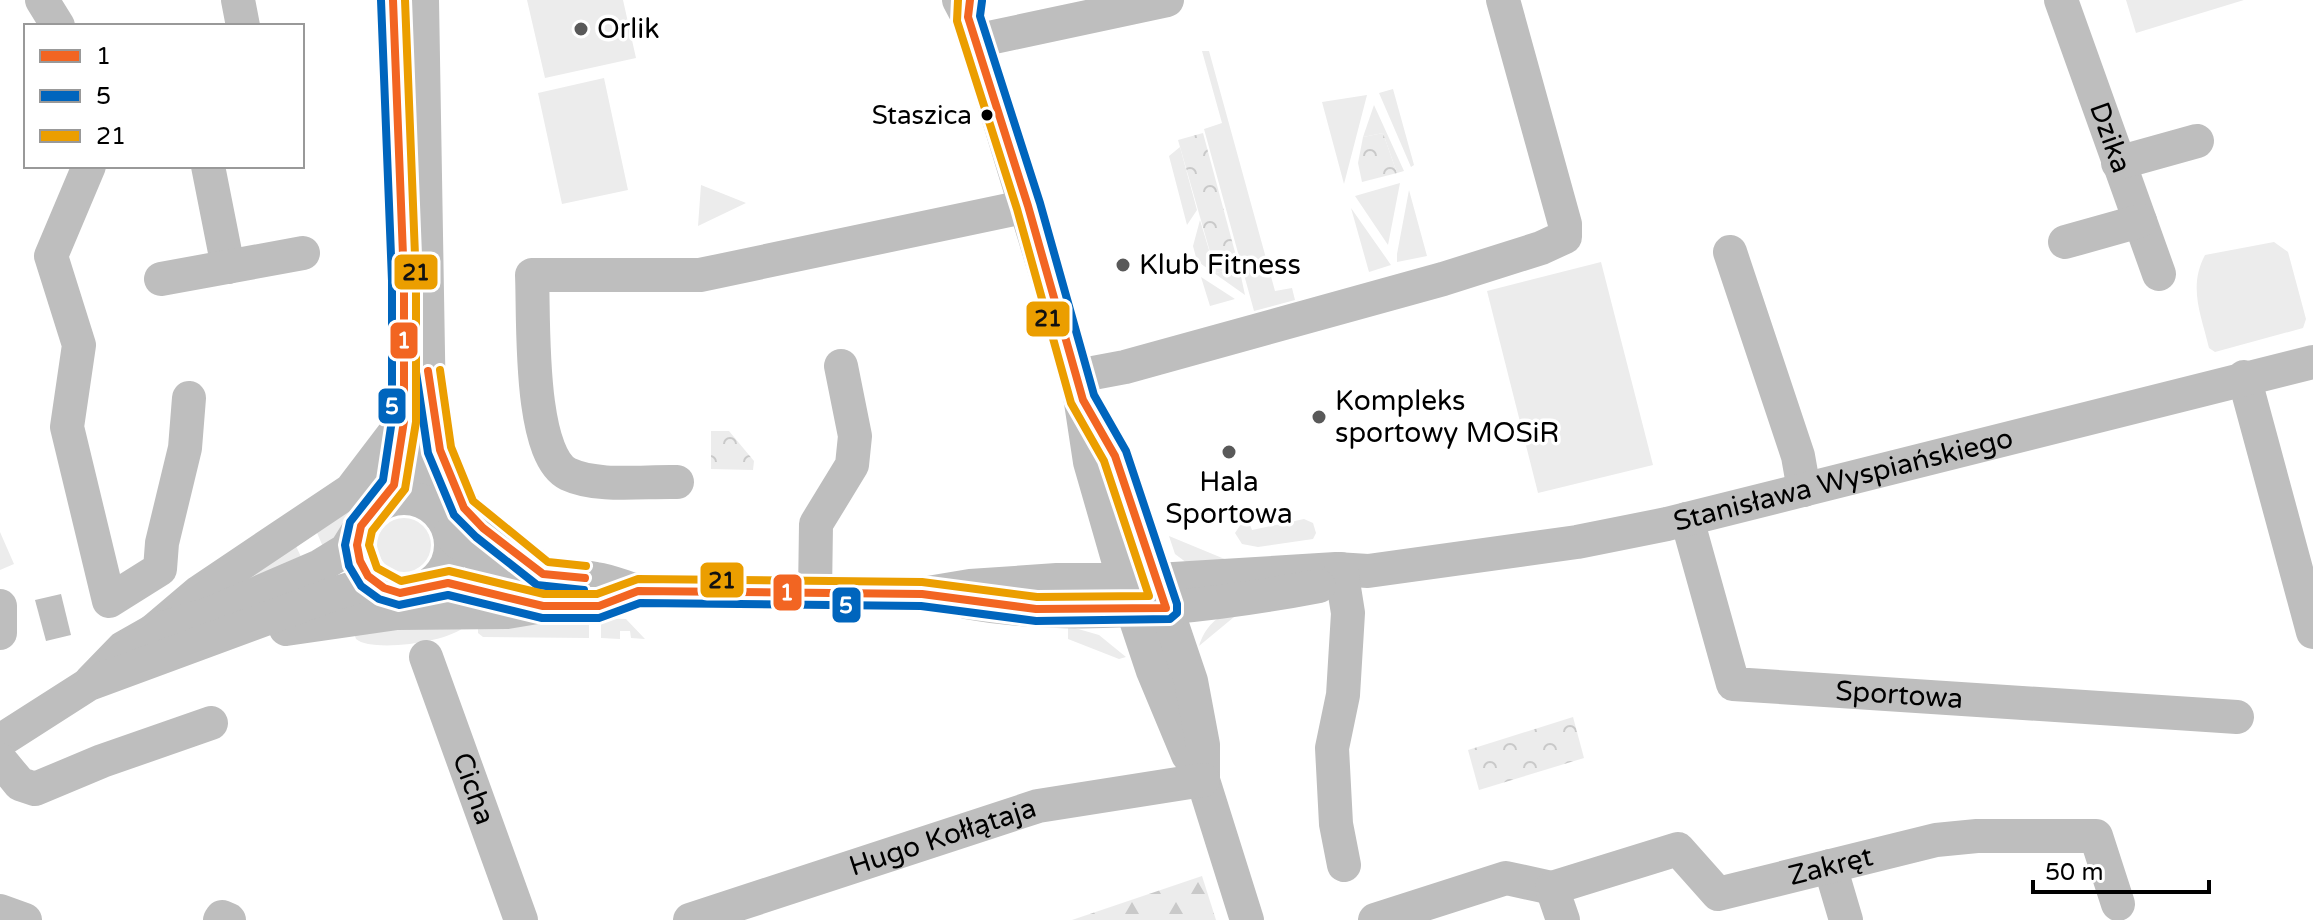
<svg xmlns="http://www.w3.org/2000/svg" width="2313" height="920" font-family="'Varela Round',sans-serif">
  <defs>
    <pattern id="forest-firs" width="22" height="20" patternUnits="userSpaceOnUse" patternTransform="scale(2)"><rect width="22" height="20" fill="#ececec"/><path d="M5 1l3.5 6h-7zM16 11l3.5 6h-7z" fill="#c9c9c9"/></pattern>
    <pattern id="park-crowns" width="20" height="18" patternUnits="userSpaceOnUse" patternTransform="scale(2)"><rect width="20" height="18" fill="#ececec"/><path d="M2 6a3 3 0 1 1 6 0M12 15a3 3 0 1 1 6 0" fill="none" stroke="#c9c9c9"/></pattern>
  </defs>
  <rect width="100%" height="100%" fill="#fff"/>
  <path fill="#ececec" d="M527,0H623L636,58L545,78Z
    M2126,0H2244L2136,33Z
    M1202,51H1209L1275,291L1292,288L1295,300L1254,311L1204,129L1222,123Z
    M604,78L628,190L562,204L538,93Z
    M1393,89L1414,165L1411,167L1379,93Z
    M1367,95L1344,184L1322,102Z
    M1374,105L1404,171L1397,173L1383,133L1363,137Z
    M1180,147L1197,210L1187,225L1169,156Z
    M1400,183L1388,245L1355,196Z
    M701,185L746,203L698,226Z
    M1409,190L1427,256L1397,262V254Z
    M1351,208L1391,265L1369,272Z
    M1200,220L1216,273L1239,267L1245,295L1197,261L1193,246Z
    M2274,242L2288,252L2306,319L2303,328L2215,352L2209,348C2201,314 2188,287 2205,255Z
    M1601,262L1653,465L1538,493L1487,291Z
    M1201,277L1235,299L1210,306Z
    M361,496L369,501L326,554L315,528Z
    M377 545a27 27 0 1 1 54 0a27 27 0 1 1-54 0Z
    M1304,519L1313,523L1316,533L1313,539L1258,547L1242,544L1235,533L1241,524L1249,522L1252,530Z
    M0,532L14,564L0,570Z
    M1169,536L1227,560L1187,563L1175,554Z
    M294,542L304,563L206,599Z
    M1235,608L1234,617L1199,646C1206,625 1216,618 1235,608Z
    M409,618L465,626C451,642 372,653 356,639L354,633Z
    M478,618H589V638L483,637L478,633Z
    M601,618L626,619L645,639L631,638L630,631H620V639L601,638Z
    M1068,626L1099,635L1126,657L1119,659L1068,639Z"/>
  <path fill="url(#forest-firs)" d="M1202,876L1216,920H1072Z"/>
  <path fill="url(#park-crowns)" d="M1203,133L1239,267L1216,273L1178,140Z
    M1383,133L1397,173L1362,182L1358,163L1363,137Z
    M711,431H729L754,461L753,470L711,469Z
    M1573,717L1584,758L1479,790L1468,750Z"/>
  <path fill="#bfbfbf" d="M61,594L71,635L46,641L35,600Z"/>
  <g fill="none" stroke-linecap="round" stroke-linejoin="round">
    <g stroke="#bebebe" stroke-width="34">
      <path d="M42,0L58,26"/>
      <path d="M238,0L243,26"/>
      <path d="M393,0L403,262"/>
      <path d="M422,0L429,411C422,448 422,482 441,516"/>
      <path d="M959,0L968,17L1077,376L1090,462L1132,608L1153,671L1188,755L1201,772"/>
      <path id="s1" d="M2061,0L2159,274"/>
      <path d="M975,41L1167,0"/>
      <path d="M2118,163L2197,141"/>
      <path d="M89,166L51,256L79,345L67,427L109,601L160,569L162,543L185,448L189,398"/>
      <path d="M208,166L228,267"/>
      <path d="M2065,242L2140,221"/>
      <path d="M1730,252L1798,456L1804,490"/>
      <path d="M161,279L303,253"/>
      <path d="M1077,376L1125,367L1443,279L1541,248L1565,237V224L1503,0"/>
      <path d="M2244,377L2313,632"/>
      <path d="M1090,412L1115,456L1191,681L1203,745V780L1247,920"/>
      <path d="M446,465L455,491L472,518L535,565"/>
      <path d="M677,482C644,481 598,488 568,474C528,454 534,316 532,275H700L1028,206"/>
      <circle cx="404" cy="545" r="47"/>
      <path d="M380,505C416,453 404,376 404,315"/>
      <path id="s2" d="M1687,519L1733,684L2237,717"/>
      <path id="s3" d="M450,534C490,577 543,570 596,579C610,581 624,587 638,591L922,594L970,586L1057,580H1157L1336,569L1368,571L1577,542L1667,524L2313,362"/>
      <path d="M1341,569L1348,613L1343,695L1332,748L1336,824L1344,865"/>
      <path d="M429,585C468,581 503,596 540,605C574,613 607,603 638,591"/>
      <path d="M815,594L816,524L852,465L855,436L841,366"/>
      <path d="M966,602C1077,622 1209,607 1319,586"/>
      <path d="M0,606V633"/>
      <path d="M286,629L397,613L507,612L543,606"/>
      <path d="M153,631L199,592L351,490L402,423"/>
      <path id="s4" d="M426,657L521,920"/>
      <path d="M91,681L123,648L153,631L209,614L320,566L346,550L361,526"/>
      <path d="M0,741L89,684L333,594L360,586L384,588"/>
      <path d="M0,760L20,784L35,789L102,761L211,723"/>
      <path d="M1830,866L1846,920"/>
      <path d="M0,911L25,920"/>
      <path d="M220,920L222,917L229,920"/>
      <path id="s5" d="M690,920L1038,806L1203,780"/>
      <path d="M1375,920L1506,878L1552,888"/>
      <path id="s6" d="M1563,920L1552,888L1678,849L1718,894L1936,840L1977,836H2096L2118,904"/>
    </g>
    <g stroke="#fff" stroke-width="14">
      <path id="bus-1" d="M393,0L404,281V421L394,485L361,526L357,545L360,561L368,576L384,588L400,593L448,583L543,606H599L638,591L922,594L1036,609L1166,608L1115,456L1083,400L1028,206L968,17L970,0
        M428,371L440,450L464,508L483,528L543,574L585,578"/>
    </g>
    <g stroke="#fff" stroke-width="14">
      <path id="bus-2" d="M381,0L392,281V420L383,480L350,522L345,545L349,566L361,586L379,599L399,605L448,595L542,618H599L640,603L921,606L1036,621L1170,619L1177,613V604L1126,451L1094,395L1040,203L980,16L982,1
        M416,372L428,453L454,515L476,537L537,585L584,590"/>
    </g>
    <g stroke="#fff" stroke-width="14">
      <path id="bus-3" d="M405,0L416,281V422L405,489L372,531L369,545L377,568L401,581L449,571L544,594H597L638,579L922,582L1037,597L1149,596L1104,461L1071,403L1017,209L957,21L958,0
        M440,370L451,447L473,501L548,562L586,566"/>
    </g>
    <use href="#bus-1" stroke="#f26522" stroke-width="8"/>
    <use href="#bus-2" stroke="#0065bd" stroke-width="8"/>
    <use href="#bus-3" stroke="#eb9e00" stroke-width="8"/>
  </g>
  <g fill="#595959" stroke="#fff" stroke-width="3">
    <circle cx="581" cy="29" r="8"/>
    <circle cx="1123" cy="265" r="8"/>
    <circle cx="1319" cy="417" r="8"/>
    <circle cx="1229" cy="452" r="8"/>
  </g>
  <circle fill="#000" stroke="#fff" stroke-width="3" cx="987" cy="115" r="7"/>
  <g text-anchor="middle" dominant-baseline="central" stroke-width="7" stroke-linejoin="round" paint-order="stroke">
    <g font-size="26" fill="#000" stroke="#fff" text-anchor="end">
      <text x="972" y="115">Staszica</text>
    </g>
    <g font-size="28" fill="#000" stroke="#fff" text-anchor="start">
      <text x="597" y="29">Orlik</text>
      <text x="1139" y="265">Klub Fitness</text>
      <text x="1335" y="401">Kompleks<tspan x="1335" dy="32">sportowy MOSiR</tspan></text>
      <text x="1229" y="482" text-anchor="middle">Hala<tspan x="1229" dy="32">Sportowa</tspan></text>
    </g>
    <g font-size="28" fill="#000" stroke="#fff">
      <text stroke="none"><textPath href="#s1" startOffset="146">Dzika</textPath></text>
      <text stroke="none"><textPath href="#s3" startOffset="1416">Stanisława Wyspiańskiego</textPath></text>
      <text stroke="none"><textPath href="#s2" startOffset="338">Sportowa</textPath></text>
      <text stroke="none"><textPath href="#s4" startOffset="140">Cicha</textPath></text>
      <text stroke="none"><textPath href="#s5" startOffset="266">Hugo Kołłątaja</textPath></text>
      <text stroke="none"><textPath href="#s6" startOffset="342">Zakręt</textPath></text>
    </g>
  </g>
  <g stroke="#fff" stroke-width="3">
    <rect x="393" y="253" width="46" height="38" rx="8" fill="#eb9e00"/>
    <rect x="1025" y="300" width="46" height="38" rx="8" fill="#eb9e00"/>
    <rect x="389" y="321" width="30" height="39" rx="8" fill="#f26522"/>
    <rect x="377" y="387" width="30" height="38" rx="8" fill="#0065bd"/>
    <rect x="699" y="561" width="46" height="38" rx="8" fill="#eb9e00"/>
    <rect x="772" y="573" width="31" height="39" rx="8" fill="#f26522"/>
    <rect x="831" y="586" width="31" height="38" rx="8" fill="#0065bd"/>
  </g>
  <g font-size="22" text-anchor="middle" font-weight="bold" fill="#fff">
    <text x="404" y="348">1</text>
    <text x="392" y="414">5</text>
    <text x="787" y="600">1</text>
    <text x="846" y="613">5</text>
  </g>
  <g font-size="22" text-anchor="middle" font-weight="bold" fill="#111">
    <text x="416" y="280">21</text>
    <text x="1048" y="326">21</text>
    <text x="722" y="588">21</text>
  </g>
  <rect x="24" y="24" width="280" height="144" fill="#ffffff" stroke="#999999" stroke-width="2"/>
  <rect x="40" y="50" width="40" height="12" fill="#f26522" stroke="#999999" stroke-width="2"/>
  <text x="96" y="64" font-size="24" fill="#000000">1</text>
  <rect x="40" y="90" width="40" height="12" fill="#0065bd" stroke="#999999" stroke-width="2"/>
  <text x="96" y="104" font-size="24" fill="#000000">5</text>
  <rect x="40" y="130" width="40" height="12" fill="#eb9e00" stroke="#999999" stroke-width="2"/>
  <text x="96" y="144" font-size="24" fill="#000000">21</text>
  <path d="M2033 880v12h176v-12" fill="none" stroke="#000000" stroke-width="4"/>
  <text x="2045" y="880" font-size="24" fill="#000000" stroke="#ffffff" stroke-width="6" paint-order="stroke">50 m</text>
</svg>
